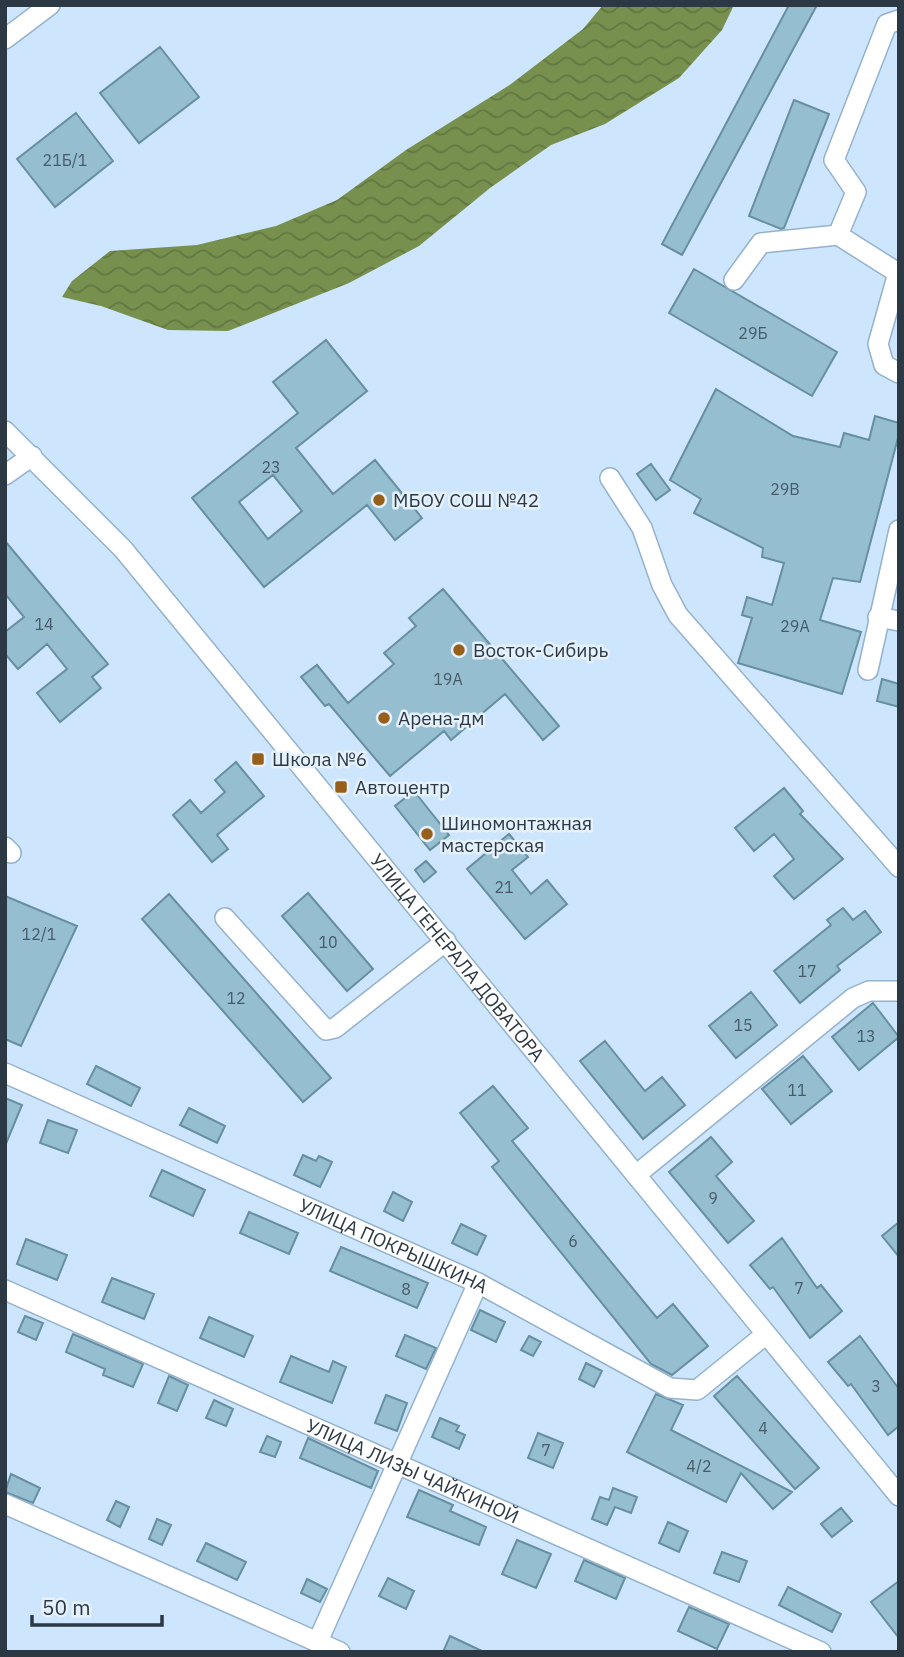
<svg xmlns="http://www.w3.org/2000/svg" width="904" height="1657" font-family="'IBM Plex Sans',sans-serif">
  <defs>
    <pattern id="water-waves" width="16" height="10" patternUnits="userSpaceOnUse" patternTransform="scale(1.75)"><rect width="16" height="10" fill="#77904d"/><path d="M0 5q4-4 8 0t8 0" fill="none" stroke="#627742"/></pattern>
  </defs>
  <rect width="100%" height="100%" fill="#cde6fd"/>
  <path fill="url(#water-waves)" d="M603,5H734L722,30L679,78L605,124L551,145L490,188L419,246L349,283L228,331L168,330L101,306L62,297L72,281L110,251L197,245L276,226L337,200L406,150L511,84L583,29Z"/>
  <path fill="#95bfd1" stroke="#668fa0" stroke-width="2" fill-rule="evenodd" d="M789,5H817L682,255L662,244Z
    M160,47L199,97L139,143L100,93Z
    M794,100L829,114L784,228L781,229L749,216Z
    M76,113L113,161L55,207L17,159Z
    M694,269L837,352L812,396L669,313Z
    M326,340L367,391L296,448L333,494L375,460L422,518L395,540L367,505L264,587L192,498L298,413L273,382ZM273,475L302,511L268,539L239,502Z
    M716,389L793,436L840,447L844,433L869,440L875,416L899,423V434L860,582L833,578L820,620L861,632L842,694L738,663L752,618L742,615L747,597L772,605L784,563L762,557L763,548L694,513L701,499L670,480Z
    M651,464L670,490L656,500L637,474Z
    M5,541L108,664L92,677L101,688L60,722L37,693L67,669L47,644L18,669L5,654V632L24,617L5,594Z
    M443,589L559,726L543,740L505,694L451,740L444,731L390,776L329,704L325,706L301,677L317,665L348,703L394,664L384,653L416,626L409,618Z
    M882,679L899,684V707L877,701Z
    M236,762L264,796L217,835L228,849L212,862L173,815L190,800L201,813L225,792L215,780Z
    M784,788L803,811L800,814L843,859L794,899L774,876L794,859L774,834L754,851L735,828Z
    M414,791L449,835L430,850L395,806Z
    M509,834L528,857L512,870L531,894L547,880L567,904L525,939L467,869Z
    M426,861L436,872L424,882L415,870Z
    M308,893L373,969L347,991L282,916Z
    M169,894L331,1078L303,1102L142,919Z
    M5,896L77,926L21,1046L5,1039Z
    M843,908L853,920L865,911L881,932L837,966L840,970L800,1003L774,971L831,925L827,920Z
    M751,992L777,1025L736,1058L709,1026Z
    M873,1003L899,1037L859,1070L832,1037Z
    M605,1041L645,1091L662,1077L685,1105L643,1139L580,1061Z
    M803,1056L832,1091L791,1124L762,1089Z
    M96,1066L140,1088L131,1106L87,1084Z
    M493,1086L528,1128L512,1141L657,1318L673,1304L708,1346L672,1375L651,1364L492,1167L499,1161L460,1113Z
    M5,1098L22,1105L5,1146Z
    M189,1108L225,1126L217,1143L180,1125Z
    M48,1120L77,1130L68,1153L40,1143Z
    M711,1137L732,1162L716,1176L754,1221L728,1243L669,1172Z
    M303,1155L316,1161L319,1156L332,1162L320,1187L294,1175Z
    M162,1170L205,1190L193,1216L150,1196Z
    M393,1192L412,1202L403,1221L384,1211Z
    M249,1212L298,1233L289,1254L240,1233Z
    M899,1222V1257L882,1236Z
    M461,1224L486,1236L477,1255L452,1243Z
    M782,1238L817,1288L821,1285L842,1311L810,1338L773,1287L770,1289L750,1265Z
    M26,1239L67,1255L57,1280L17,1264Z
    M341,1247L428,1283L417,1308L330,1271Z
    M112,1278L154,1294L144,1319L102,1302Z
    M480,1310L505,1322L496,1342L471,1330Z
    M25,1316L43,1323L36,1340L18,1332Z
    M209,1317L253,1336L244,1357L200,1338Z
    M73,1334L143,1364L133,1387L103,1375L105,1369L66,1352Z
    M405,1335L436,1348L426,1369L396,1356Z
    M529,1336L541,1342L533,1356L521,1350Z
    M860,1336L899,1389V1426L888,1435L851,1384L848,1386L828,1362Z
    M291,1356L329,1372L333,1361L346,1367L332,1403L280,1382Z
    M586,1363L602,1371L594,1387L579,1379Z
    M169,1376L188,1385L177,1411L158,1403Z
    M737,1376L819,1468L795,1489L714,1396Z
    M656,1394L683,1405L671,1430L792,1492L773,1509L741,1473L726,1502L627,1452Z
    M386,1395L407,1403L397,1431L375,1423Z
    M214,1400L233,1409L226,1426L206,1418Z
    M440,1418L459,1426L456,1431L465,1435L459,1449L432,1437Z
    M538,1433L563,1443L553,1468L528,1458Z
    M267,1436L281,1442L275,1457L260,1452Z
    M308,1438L378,1471L371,1488L300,1458Z
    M11,1474L40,1488L33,1503L5,1492Z
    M613,1488L637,1497L631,1513L615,1507L607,1525L592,1519L600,1497L609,1500Z
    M419,1490L453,1505L450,1511L486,1527L479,1545L407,1517Z
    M116,1501L129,1507L120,1527L107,1520Z
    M841,1508L852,1521L832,1537L821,1524Z
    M157,1519L171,1525L162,1545L149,1539Z
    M668,1522L688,1531L679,1552L659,1543Z
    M517,1540L551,1554L536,1588L502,1574Z
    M206,1543L246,1562L237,1580L197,1561Z
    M722,1552L747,1561L739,1582L714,1573Z
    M584,1560L625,1578L616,1599L575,1581Z
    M388,1578L414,1591L406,1609L379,1596Z
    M307,1579L327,1589L320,1602L301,1593Z
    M899,1581V1638L871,1602Z
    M788,1587L841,1614L832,1632L779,1605Z
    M689,1607L729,1624L717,1649L678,1631Z
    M450,1636L484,1652H443Z"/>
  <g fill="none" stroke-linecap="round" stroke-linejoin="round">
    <g stroke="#94b2cd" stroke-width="22">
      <g id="minor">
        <path d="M5,39L50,5"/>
        <path d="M838,235L898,273L878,344L884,365L899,373"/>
        <path d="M734,280L761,243L838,235L856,192L834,160L887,24L899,20"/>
        <path id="s1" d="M5,431L123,549L899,1496"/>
        <path d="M5,475L32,456"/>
        <path d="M610,478L642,528L662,585L678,615L899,867"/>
        <path d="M878,617L899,621"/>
        <path d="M868,670L899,530"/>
        <path d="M5,847L11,853"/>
        <path d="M225,918L326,1030L335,1028L446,941"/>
        <path id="s2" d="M5,1073L478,1283L670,1388L697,1390L765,1335"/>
        <path d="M636,1175L853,998L869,991H899"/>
        <path id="s3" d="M5,1290L821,1652"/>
        <path d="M5,1504L340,1652"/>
        <path d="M318,1641L478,1283"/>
      </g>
    </g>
    <use href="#minor" stroke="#fff" stroke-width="19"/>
  </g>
  <g fill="#975f1a" stroke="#e5f1fd" stroke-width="2.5">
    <circle cx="379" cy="500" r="7"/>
    <circle cx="459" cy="650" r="7"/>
    <circle cx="384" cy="718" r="7"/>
    <rect x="251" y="752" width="14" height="14" rx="3.5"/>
    <rect x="334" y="780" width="14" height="14" rx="3.5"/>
    <circle cx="427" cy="834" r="7"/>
  </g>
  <g text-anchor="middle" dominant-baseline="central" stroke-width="5" stroke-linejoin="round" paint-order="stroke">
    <g font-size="16" fill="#465a67">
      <text x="65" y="160">21Б/1</text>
      <text x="753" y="333">29Б</text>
      <text x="271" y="467">23</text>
      <text x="785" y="489">29В</text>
      <text x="44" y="624">14</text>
      <text x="795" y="626">29А</text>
      <text x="448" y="679">19А</text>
      <text x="504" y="887">21</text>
      <text x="39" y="934">12/1</text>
      <text x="328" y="942">10</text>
      <text x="807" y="971">17</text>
      <text x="236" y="998">12</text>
      <text x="743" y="1025">15</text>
      <text x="866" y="1036">13</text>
      <text x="797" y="1090">11</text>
      <text x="713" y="1198">9</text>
      <text x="573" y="1241">6</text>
      <text x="799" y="1288">7</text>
      <text x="406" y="1289">8</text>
      <text x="876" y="1386">3</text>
      <text x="763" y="1428">4</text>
      <text x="546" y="1450">7</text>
      <text x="699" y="1466">4/2</text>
    </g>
    <g font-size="19" fill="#2c3944" stroke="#e5f1fd" text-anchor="start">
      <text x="393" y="500">МБОУ СОШ №42</text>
      <text x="473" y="650">Восток-Сибирь</text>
      <text x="398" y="718">Арена-дм</text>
      <text x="272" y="759">Школа №6</text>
      <text x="355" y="787">Автоцентр</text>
      <text x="441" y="823">Шиномонтажная<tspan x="441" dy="22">мастерская</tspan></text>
    </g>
    <g font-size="19" fill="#2c3944" stroke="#e5f1fd">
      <text stroke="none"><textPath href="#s1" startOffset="695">УЛИЦА ГЕНЕРАЛА ДОВАТОРА</textPath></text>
      <text stroke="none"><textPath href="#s2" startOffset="425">УЛИЦА ПОКРЫШКИНА</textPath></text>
      <text stroke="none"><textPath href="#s3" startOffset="446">УЛИЦА ЛИЗЫ ЧАЙКИНОЙ</textPath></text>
    </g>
  </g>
  <rect width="904" height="1657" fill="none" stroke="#2c3944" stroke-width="14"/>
  <path d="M32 1615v10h130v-10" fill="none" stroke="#2c3944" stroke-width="3.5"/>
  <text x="42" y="1615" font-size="21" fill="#2c3944" stroke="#e5f1fd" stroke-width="5" paint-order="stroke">50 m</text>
</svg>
